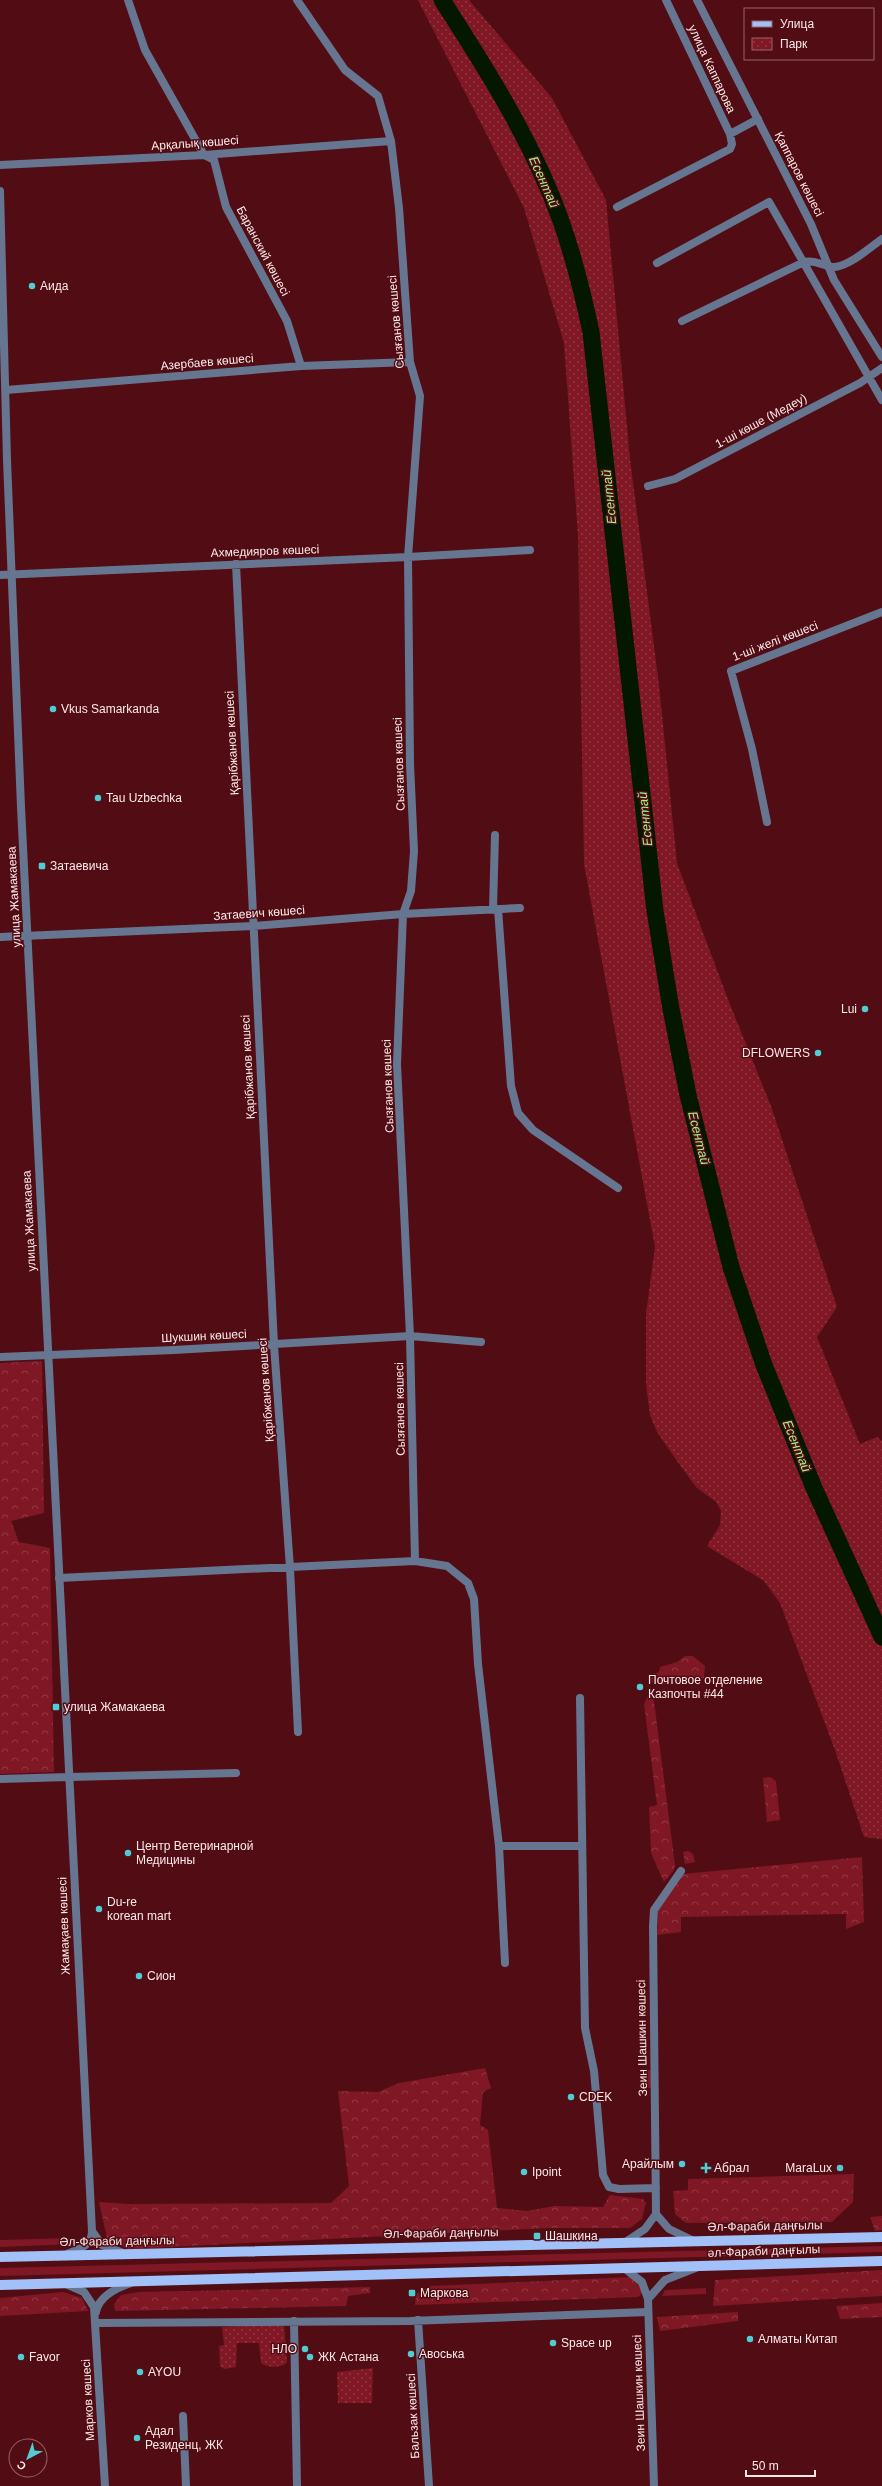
<svg xmlns="http://www.w3.org/2000/svg" width="882" height="2486" font-family="Helvetica,sans-serif">
  <defs>
    <pattern id="forest-crowns" width="20" height="18" patternUnits="userSpaceOnUse"><rect width="20" height="18" fill="#7f1724"/><path d="M2 6a3 3 0 1 1 6 0M12 15a3 3 0 1 1 6 0" fill="none" stroke="#923944"/></pattern>
    <pattern id="park-dots" width="8" height="8" patternUnits="userSpaceOnUse"><rect width="8" height="8" fill="#7f1724"/><path d="M2 2h.1M6 6h.1" fill="none" stroke="#923944" stroke-width="1.8" stroke-linecap="round"/></pattern>
  </defs>
  <rect width="100%" height="100%" fill="#520c14"/>
  <path fill="#7f1724" d="M70,2238L77,2240L78,2244L0,2247V2240Z
    M882,2246V2252L0,2276V2268Z
    M706,2288V2294L662,2296L665,2290Z"/>
  <path fill="url(#forest-crowns)" d="M42,1361L44,1513L11,1521L19,1542L50,1548L54,1772L0,1774V1363Z
    M685,1656H693L705,1666L704,1678L660,1685L649,1681L650,1675L659,1672L660,1667L677,1662Z
    M648,1696L654,1701L675,1865L674,1870L664,1882L651,1853L649,1807L657,1805L644,1704Z
    M770,1777L776,1781L780,1820L767,1822L763,1778Z
    M688,1851L693,1854L695,1862L685,1864L683,1852Z
    M862,1857L864,1922L846,1929V1914L681,1917V1932L657,1935L658,1910L683,1874Z
    M485,2068L491,2088L483,2092L480,2125L488,2130L497,2208L527,2211L554,2206L603,2207L610,2195L643,2199L646,2203L642,2219L630,2228H550L127,2249L107,2238L99,2202L129,2204L331,2203L349,2186L338,2091L378,2092L399,2083Z
    M642,2070H652V2088H643Z
    M854,2174L853,2202L832,2222L686,2223L675,2214L673,2191L688,2190V2179Z
    M882,2216V2230L875,2231L870,2217Z
    M882,2270V2296L713,2306L715,2280Z
    M632,2277L641,2287L642,2293L638,2297L415,2305L416,2294L430,2286Z
    M370,2287V2293L348,2296L346,2306L115,2311L114,2304L121,2295L139,2292Z
    M63,2292L82,2298L88,2311L0,2316V2298Z
    M882,2303V2317L840,2319L836,2306Z
    M738,2312V2321L660,2331L657,2317Z"/>
  <path fill="url(#park-dots)" d="M418,0H469L552,98L606,200L630,459L659,685L677,863L729,1002L771,1106L837,1307L817,1337L860,1444L877,1437L882,1441V1839L864,1837L836,1753L780,1603L764,1581L707,1546L720,1525L721,1511L716,1502L696,1487L677,1461L657,1432L650,1415L646,1384V1314L655,1247L584,864L578,536L564,343L524,208Z
    M284,2324L287,2363C279,2368 268,2368 261,2363L259,2343H237L236,2367L224,2369L220,2366L219,2346L224,2345L222,2327Z
    M373,2368L372,2403H338L337,2372Z"/>
  <g fill="none" stroke-linecap="round" stroke-linejoin="round">
    <path stroke="#031701" stroke-width="17" d="M442,0C487,70 533,142 561,221C574,258 583,294 591,332L655,911L671,1009L688,1095L731,1267L764,1365L814,1488L882,1637"/>
    <path stroke="#667691" stroke-width="8" d="M128,0L145,50L204,155L214,160L226,207L287,321L301,366
      M297,0L345,70L378,96L391,141L399,208L410,362L420,396L408,557L410,764L414,851L411,891L403,914L397,1064L410,1336L415,1561
      M730,134L758,119
      M0,165L204,155L391,141
      M617,207L730,149L732,144L730,134L666,0
      M657,263L769,202L882,400
      M682,321L804,262C816,259 824,267 835,267C851,265 869,248 882,239
      M6,390L301,366L410,362
      M648,486L675,479L860,383L882,368
      M236,564L274,1345L290,1568L298,1732
      M0,575L408,557L530,550
      M767,822L752,749L731,671L882,612
      M493,909L495,835
      M498,909L511,1086L518,1113L533,1130L618,1188
      M0,937L253,926L403,914L520,908
      M0,1357L174,1350L410,1336L481,1342
      M59,1578L415,1561L447,1566L468,1583L474,1599L478,1664L499,1846L505,1963
      M580,1698L585,2028L594,2071L603,2175L609,2187L619,2189L656,2188
      M69,1777L236,1773
      M499,1846H581
      M656,2214L669,2229L692,2240
      M627,2241L645,2229L656,2214L653,1926L654,1910L681,1871
      M418,2320L429,2486
      M294,2321L297,2486
      M96,2323L410,2321L648,2312
      M183,2416L186,2486"/>
    <path stroke="#667691" stroke-width="8" d="M697,0L811,224L834,280L882,357
      M0,191L7,460L21,807L92,2231C92,2246 79,2249 67,2254
      M0,1779L69,1777
      M92,2231L102,2245L121,2252
      M624,2268L642,2282L648,2299L654,2486
      M66,2284L84,2292L94,2307L105,2486
      M648,2299L665,2280L698,2267
      M96,2312C99,2296 116,2288 131,2283"/>
    <path stroke="#a1c1f8" stroke-width="10" d="M0,2257L882,2237
      M0,2285L882,2261"/>
  </g>
  <g fill="#51ccd3" stroke="#520c14" stroke-width="1.5">
    <circle cx="32" cy="286" r="4"/>
    <circle cx="53" cy="709" r="4"/>
    <circle cx="98" cy="798" r="4"/>
    <rect x="38" y="862" width="8" height="8" rx="2"/>
    <circle cx="865" cy="1009" r="4"/>
    <circle cx="818" cy="1053" r="4"/>
    <circle cx="640" cy="1687" r="4"/>
    <rect x="52" y="1703" width="8" height="8" rx="2"/>
    <circle cx="128" cy="1853" r="4"/>
    <circle cx="99" cy="1909" r="4"/>
    <circle cx="139" cy="1976" r="4"/>
    <circle cx="571" cy="2097" r="4"/>
    <circle cx="682" cy="2164" r="4"/>
    <path d="M704 2162h4v4h4v4h-4v4h-4v-4h-4v-4h4z"/>
    <circle cx="840" cy="2168" r="4"/>
    <circle cx="524" cy="2172" r="4"/>
    <rect x="533" y="2232" width="8" height="8" rx="2"/>
    <rect x="408" y="2289" width="8" height="8" rx="2"/>
    <circle cx="750" cy="2339" r="4"/>
    <circle cx="553" cy="2343" r="4"/>
    <circle cx="305" cy="2349" r="4"/>
    <circle cx="411" cy="2354" r="4"/>
    <circle cx="21" cy="2357" r="4"/>
    <circle cx="310" cy="2357" r="4"/>
    <circle cx="140" cy="2372" r="4"/>
    <circle cx="137" cy="2438" r="4"/>
  </g>
  <g text-anchor="middle" dominant-baseline="central" stroke-width="3" stroke-linejoin="round" paint-order="stroke">
    <g font-size="12" fill="#fbe9e8" stroke="#520c14">
      <text transform="translate(712 69) rotate(65)">улица Каппарова</text>
      <text transform="translate(195 143) rotate(-4)">Арқалық көшесі</text>
      <text transform="translate(799 174) rotate(63)">Қаппаров көшесі</text>
      <text transform="translate(263 251) rotate(62)">Баранский көшесі</text>
      <text transform="translate(396 322) rotate(-95)">Сызғанов көшесі</text>
      <text transform="translate(207 362) rotate(-5)">Азербаев көшесі</text>
      <text transform="translate(761 421) rotate(-28)">1-ші көше (Медеу)</text>
      <text transform="translate(265 551) rotate(-2)">Ахмедияров көшесі</text>
      <text transform="translate(775 641) rotate(-21)">1-ші желі көшесі</text>
      <text transform="translate(232 743) rotate(-93)">Қарібжанов көшесі</text>
      <text transform="translate(399 764) rotate(-92)">Сызғанов көшесі</text>
      <text transform="translate(14 897) rotate(-93)">улица Жамакаева</text>
      <text transform="translate(259 913) rotate(-4)">Затаевич көшесі</text>
      <text transform="translate(248 1067) rotate(-93)">Қарібжанов көшесі</text>
      <text transform="translate(388 1086) rotate(-92)">Сызғанов көшесі</text>
      <text transform="translate(29 1221) rotate(-93)">улица Жамакаева</text>
      <text transform="translate(204 1336) rotate(-3)">Шукшин көшесі</text>
      <text transform="translate(266 1390) rotate(-94)">Қарібжанов көшесі</text>
      <text transform="translate(400 1409) rotate(-91)">Сызғанов көшесі</text>
      <text transform="translate(64 1926) rotate(-92)">Жамақаев көшесі</text>
      <text transform="translate(642 2038) rotate(-91)">Зеин Шашкин көшесі</text>
      <text transform="translate(765 2226) rotate(-1)">Әл-Фараби даңғылы</text>
      <text transform="translate(441 2233) rotate(-1)">Әл-Фараби даңғылы</text>
      <text transform="translate(117 2241) rotate(-1)">Әл-Фараби даңғылы</text>
      <text transform="translate(764 2251) rotate(-2)">әл-Фараби даңғылы</text>
      <text transform="translate(639 2393) rotate(-92)">Зеин Шашкин көшесі</text>
      <text transform="translate(88 2400) rotate(-93)">Марков көшесі</text>
      <text transform="translate(413 2416) rotate(-93)">Бальзак көшесі</text>
    </g>
    <g font-size="12" fill="#fbe9e8" stroke="#520c14" text-anchor="start">
      <text x="40" y="286">Аида</text>
      <text x="61" y="709">Vkus Samarkanda</text>
      <text x="106" y="798">Tau Uzbechka</text>
      <text x="50" y="866">Затаевича</text>
      <text x="857" y="1009" text-anchor="end">Lui</text>
      <text x="810" y="1053" text-anchor="end">DFLOWERS</text>
      <text x="648" y="1680">Почтовое отделение<tspan x="648" dy="14">Казпочты #44</tspan></text>
      <text x="64" y="1707">улица Жамакаева</text>
      <text x="136" y="1846">Центр Ветеринарной<tspan x="136" dy="14">Медицины</tspan></text>
      <text x="107" y="1902">Du-re<tspan x="107" dy="14">korean mart</tspan></text>
      <text x="147" y="1976">Сион</text>
      <text x="579" y="2097">CDEK</text>
      <text x="674" y="2164" text-anchor="end">Арайлым</text>
      <text x="714" y="2168">Абрал</text>
      <text x="832" y="2168" text-anchor="end">MaraLux</text>
      <text x="532" y="2172">Ipoint</text>
      <text x="545" y="2236">Шашкина</text>
      <text x="420" y="2293">Маркова</text>
      <text x="758" y="2339">Алматы Китап</text>
      <text x="561" y="2343">Space up</text>
      <text x="297" y="2349" text-anchor="end">НЛО</text>
      <text x="419" y="2354">Авоська</text>
      <text x="29" y="2357">Favor</text>
      <text x="318" y="2357">ЖК Астана</text>
      <text x="148" y="2372">AYOU</text>
      <text x="145" y="2431">Адал<tspan x="145" dy="14">Резиденц, ЖК</tspan></text>
    </g>
    <g font-size="13" font-style="italic" fill="#9af888" stroke="#520c14">
      <text transform="translate(544 182) rotate(66)">Есентай</text>
      <text transform="translate(609 497) rotate(-96)">Есентай</text>
      <text transform="translate(645 819) rotate(-96)">Есентай</text>
      <text transform="translate(699 1138) rotate(76)">Есентай</text>
      <text transform="translate(797 1446) rotate(68)">Есентай</text>
    </g>
  </g>
  <rect x="744" y="8" width="130" height="52" fill="#520c14" stroke="#966469"/>
  <rect x="752" y="21" width="20" height="6" fill="#a1c1f8" stroke="#966469"/>
  <text x="780" y="28" font-size="12" fill="#fbe9e8">Улица</text>
  <rect x="752" y="38" width="20" height="12" fill="url(#park-dots)" stroke="#966469"/>
  <text x="780" y="48" font-size="12" fill="#fbe9e8">Парк</text>
  <g transform="translate(28 2458) rotate(221)"><circle r="19" fill="#520c14" stroke="#966469"/>
  <path d="M0-3L7 15L0 10L-7 15Z" fill="#51ccd3"/>
  <text y="-6" font-size="11" font-weight="bold" text-anchor="middle" fill="#fbe9e8">С</text>
  </g>
  <path d="M746 2470v6h69v-6" fill="none" stroke="#fbe9e8" stroke-width="2"/>
  <text x="752" y="2470" font-size="12" fill="#fbe9e8" stroke="#520c14" stroke-width="3" paint-order="stroke">50 m</text>
</svg>
